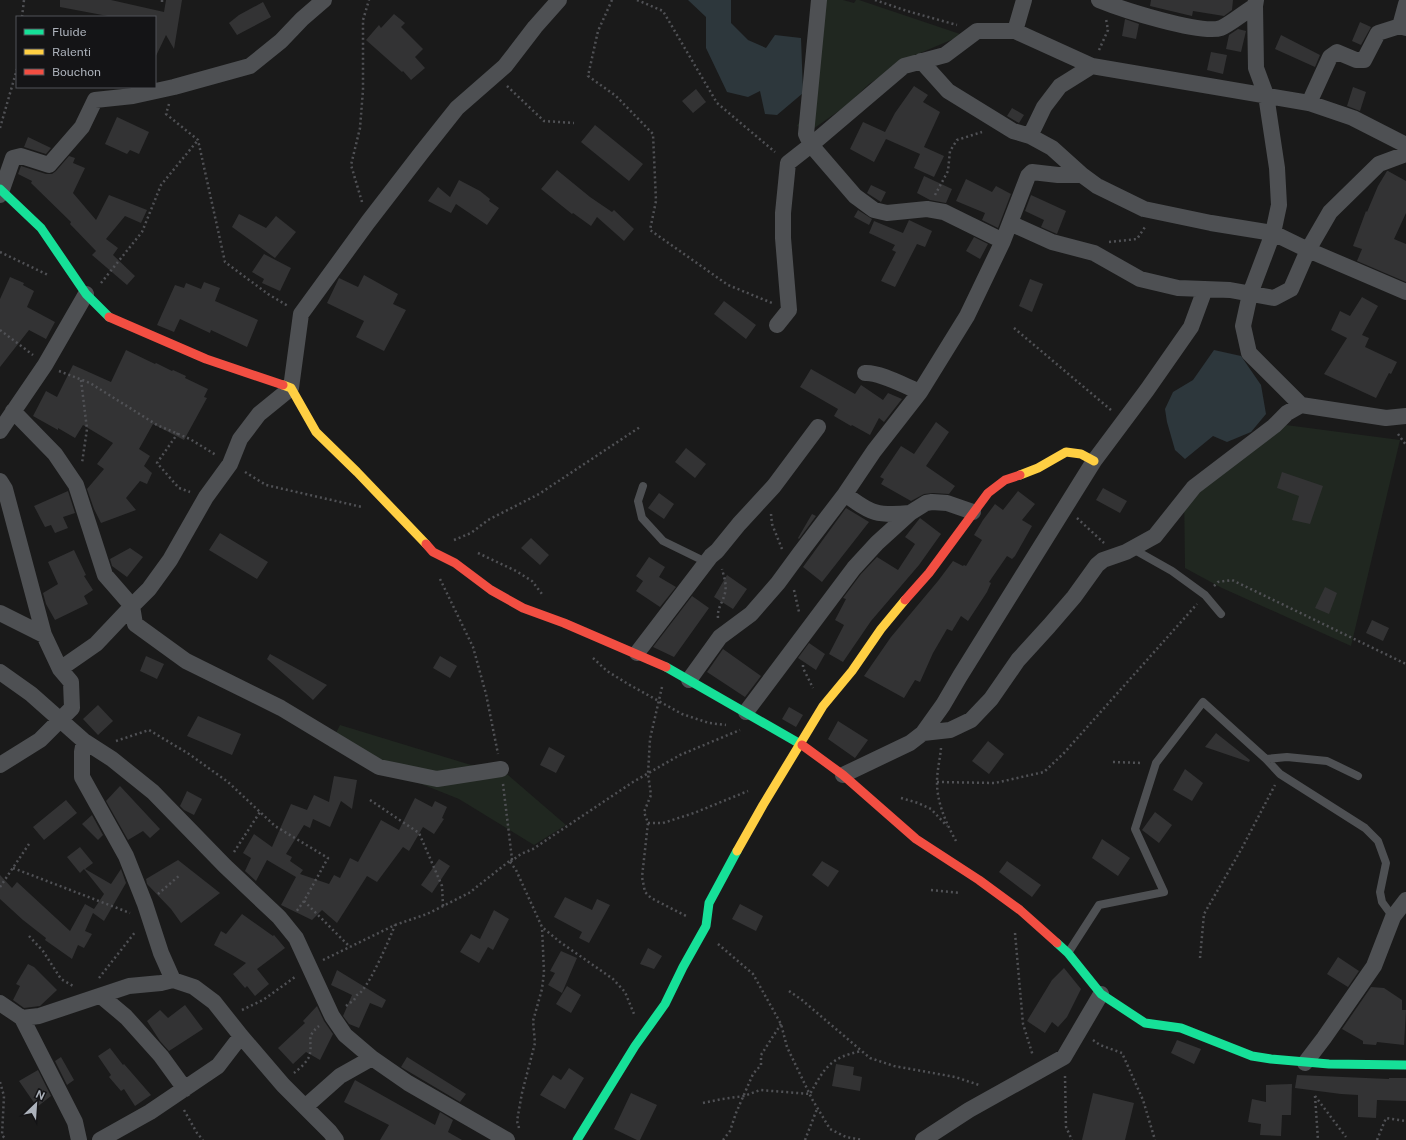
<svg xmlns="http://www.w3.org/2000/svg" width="1406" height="1140" font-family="'Public Sans',sans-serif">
  <rect width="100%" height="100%" fill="#1a1a1a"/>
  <path fill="#202720" d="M821,0H843L854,3L856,0H859L963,35L913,56L869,84L846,106L810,131L797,126L812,98Z
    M1286,425L1400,440L1351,646L1222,588L1185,568L1184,488Z
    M340,725L471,765L501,769L566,825L534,845L459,799L329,747Z"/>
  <path fill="#2d373c" d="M688,0H731V23L748,40L766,48L775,35L801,38L803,93L777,115L765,114L760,91L748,97L727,92L706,48V17Z
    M1214,350L1241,356L1261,385L1266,414L1251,432L1227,442L1213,436L1185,459L1175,450L1167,422L1165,409L1173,392L1193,380Z"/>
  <path fill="#333334" d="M60,0H111L164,12L166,0H182L174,49L166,35L155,58V17H113L60,7Z
    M1151,0H1233L1232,10L1224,16L1193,11L1192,16L1150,6Z
    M263,2L271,17L237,35L229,23L239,15Z
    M394,14L405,23L401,27L423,49L415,57L425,68L411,80L403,71L402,72L366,40L379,25L381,28Z
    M1125,19L1139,24L1136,39L1122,36Z
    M1360,22L1371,27L1361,45L1352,41Z
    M1238,29L1246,31L1241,52L1226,49L1229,35Z
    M1281,35L1320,55L1315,67L1275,49Z
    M1211,52L1227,55L1223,74L1207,70Z
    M914,86L928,95L923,102L940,112L924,147L944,156L934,177L914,168L920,154L886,139L874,162L850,149L863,122L885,132L895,113Z
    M1353,87L1366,92L1360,111L1347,106Z
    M696,89L706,102L693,113L682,101Z
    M1012,108L1024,115L1019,123L1007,116Z
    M117,117L149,132L139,154L130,150L127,154L105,144Z
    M595,125L643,164L629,181L581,142Z
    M28,137L51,148L46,154L24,147Z
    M69,156L75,158L73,163L85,168L73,193L96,220L109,195L147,210L141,223L125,216L106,239L118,248L113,255L135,276L127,285L92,255L96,251L70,224L71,222L31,183L32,181L18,174L21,166L46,174H52L56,171Z
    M557,170L590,197L612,212L614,210L634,229L624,241L597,217L591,226L573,213L572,214L541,189Z
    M1387,171H1388L1406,181V213L1394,239L1406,244V282L1357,261L1362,249L1353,246L1366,211L1367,212L1378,186Z
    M924,176L952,189L946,203L930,200L917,193Z
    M966,179L992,192L996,186L1011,194L998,228L982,220L985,213L956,201Z
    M459,180L480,191L490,199L489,201L499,208L487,225L456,204L451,213L428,201L438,187L450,197Z
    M871,185L886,192L881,202L867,193Z
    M1031,195L1066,211L1057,234L1041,227L1044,220L1025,211Z
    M858,210L872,219L869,225L854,217Z
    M239,214L266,228L276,216L296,232L275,258L232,227Z
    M909,220L932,231L925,247L917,244L895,287L881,281L896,252L892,250L895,245L869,233L874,221L903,233Z
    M974,237L988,244L980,259L966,251Z
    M264,254L291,268L280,291L262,283L264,279L252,272Z
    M364,275L398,294L393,304L406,310L384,351L356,337L364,321L327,303L339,278L358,287Z
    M10,277L24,283L23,285L34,291L27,307L55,322L46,339L29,330L0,367V299Z
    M1030,279L1043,284L1032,312L1019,306Z
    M204,282L220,288L215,301L258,320L247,347L211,330L210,333L180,319L174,332L157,325L175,285L184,288L186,283L201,289Z
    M1362,297L1378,306L1362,335L1369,338L1365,347L1397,362L1391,374L1389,373L1376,398L1324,374L1347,338L1331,330L1340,311L1350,316Z
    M724,301L756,325L746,339L714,314Z
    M126,350L155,364L156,363L172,371L173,370L186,376L185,378L208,389L204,397L207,398L184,440L153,424L139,449L150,456L144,466L152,473L147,484L140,481L126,498L136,510L101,523L94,509L87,489L104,469L97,464L113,443L83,425L75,438L58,428V430L33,416L46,391L57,397L73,365L111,382Z
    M811,369L855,394L861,385L883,400L888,393L902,399L884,422L879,418L870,435L852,425L851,426L834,416L838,409L800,387Z
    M936,422L949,432L926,466L955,486L949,494L933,493L924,494L911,501L881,484L884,479L880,477L901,446L914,454Z
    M686,448L706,464L695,478L675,462Z
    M1282,472L1323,486L1310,524L1292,520L1299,496L1277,488Z
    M1103,488L1127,501L1120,513L1096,500Z
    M68,491L75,513L63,517L68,528L55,533L51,525L45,527L34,506Z
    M1018,491L1035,504L1022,520L1032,526L1015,556L1012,559L1007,556L989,582L991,583L987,592L968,621L961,616L952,631L947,629L933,653L920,682L915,680L904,698L864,676L891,637L938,581L953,561L963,566L964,565L966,566L982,540L974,535L983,520L995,504L1003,510Z
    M659,493L674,504L664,519L648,508Z
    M846,508L869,522L822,582L803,567Z
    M812,514L816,516L799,539L798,538Z
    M920,518L941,534L919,565L871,621L843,662L829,654L844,625L835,620L846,599L843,598L861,574L877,557L898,570L915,544L905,537Z
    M220,533L268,562L257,579L209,550Z
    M531,538L549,555L540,565L521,548Z
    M130,548L143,557L127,577L112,566L110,559Z
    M74,550L86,575L84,576L93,590L84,596L88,604L55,620L46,604L43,593L58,584L48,562Z
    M649,557L665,567L659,577L676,587L660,607L636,591L643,581L636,576Z
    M727,575L747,589L733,609L714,597Z
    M1325,587L1337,593L1329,614L1315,608Z
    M692,596L709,608L674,657L653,647Z
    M1372,620L1389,628L1383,641L1366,633Z
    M809,643L825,654L816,670L798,658Z
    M723,649L761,676L745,697L707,672Z
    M270,654L327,685L313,700L267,659Z
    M146,656L164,664L157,679L140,671Z
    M440,656L457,666L450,678L433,668Z
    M98,705L113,721L98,735L83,719Z
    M789,707L803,715L796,727L782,719Z
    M198,716L241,734L232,755L187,736Z
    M838,721L868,740L855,758L828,739Z
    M1216,733L1250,760L1249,762L1205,747Z
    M988,741L1004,754L989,774L972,761Z
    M549,747L565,756L556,773L540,765Z
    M1185,769L1203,783L1192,801L1173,790Z
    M334,776L357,780L352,809L341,801L330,827L313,819L310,828L304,825L286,854L292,857L290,861L303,870L300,874L329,884L334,875L340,878L350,858L358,862L381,820L399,830L415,798L432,807L435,801L447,807L442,818L444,819L434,834L423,827L409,851L403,847L377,882L367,876L337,923L322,910L312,920L281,905L296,877L267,860L256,881L245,871L251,858L243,853L254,834L272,847L291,804L307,810L314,795L329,802Z
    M120,786L160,829L150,838L143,831L128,840L106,801Z
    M187,791L202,799L194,815L184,810L180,806Z
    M66,800L77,813L44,840L33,827Z
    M1155,812L1172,825L1159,843L1142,830Z
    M92,815L103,835L98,840L82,824Z
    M1102,839L1130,858L1118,876L1092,858Z
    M80,847L93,863L85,869L111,884L121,869L126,883L104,921L93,913L85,931L92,934L84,948L78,945L72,959L45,940L46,938L23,920L0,899V875L12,888L17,882L70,931L85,904L94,909L104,894L84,869L80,873L67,857Z
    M439,859L450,866L432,893L421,885Z
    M178,860L220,893L181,923L171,909L147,884L146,879Z
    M822,861L839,871L828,887L812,875Z
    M1007,861L1041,885L1032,897L999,872Z
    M565,897L592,910L597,899L610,905L589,943L579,938L582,932L554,917Z
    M740,904L763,916L756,931L732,919Z
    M494,910L509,919L493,950L488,947L479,963L460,952L471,934L480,939Z
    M242,914L273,936L274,935L285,948L257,969L269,984L255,996L247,986L245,988L233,974L246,963L214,945L221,931L226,934Z
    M648,948L662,956L654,969L640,964Z
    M561,951L577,958L562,993L548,985L555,973L550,971Z
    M1338,957L1359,971L1348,987L1327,974Z
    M28,964L34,967L57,990L40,1006L24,1008L13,1000L20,986L16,984Z
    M1064,968L1081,989L1067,1017L1058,1027L1052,1022L1045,1033L1027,1021L1052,980Z
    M337,970L386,1000L382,1008L370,1003L359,1028L349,1024L343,1016L352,995L331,985Z
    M567,986L581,995L571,1013L556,1004Z
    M1371,987L1384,988L1402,1000V1010H1406L1404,1045L1377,1042L1376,1045L1363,1044V1041L1342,1029Z
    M185,1005L203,1029L169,1051L160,1041L147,1021L160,1010L168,1018Z
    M317,1006L324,1021L333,1034L320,1060L306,1052L293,1064L278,1048L305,1023L303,1021Z
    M1177,1040L1201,1049L1194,1064L1171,1053Z
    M110,1048L123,1065L124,1064L151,1095L135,1106L124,1089L121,1091L109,1077L111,1075L98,1056Z
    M61,1057L74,1080L67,1085L55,1061Z
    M407,1057L466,1094L460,1102L401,1067Z
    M836,1064L854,1067L853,1075L862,1077L860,1091L832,1086Z
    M569,1068L584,1078L565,1109L540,1095L553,1075L561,1080Z
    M38,1070L51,1096L37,1107L19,1081Z
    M1297,1075L1389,1079V1078H1406V1101L1377,1100L1376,1118L1358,1117V1095L1341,1094L1295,1088Z
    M355,1080L435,1125L440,1112L453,1120L448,1132L462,1140H380L389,1125L344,1102Z
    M1292,1084L1291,1115H1282L1281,1136L1260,1135L1261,1124L1248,1122L1252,1099L1266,1102V1085Z
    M631,1093L657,1105L640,1140H637L614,1129Z
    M1093,1093L1134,1103L1125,1140H1082Z"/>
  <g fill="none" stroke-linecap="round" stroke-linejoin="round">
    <path stroke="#505155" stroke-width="2.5" stroke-dasharray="2 3" stroke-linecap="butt" d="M162,0V3
      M612,0L598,31L588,76L616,96L653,134L656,201L650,230L728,285L772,303
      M637,0L663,11L717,103L775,152
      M875,0L907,11L957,25
      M22,17L24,0
      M1099,50L1108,30L1106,19
      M507,86L544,121L574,123
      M169,104L166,114L198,140L225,262L268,294L288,306
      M0,128L17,69
      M935,195L948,171L950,151L957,140L982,132
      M362,202L351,165L360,128L363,90V20L369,0
      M1109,242L1137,239L1145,227
      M0,252L48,275
      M101,283L142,232L161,185L198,140
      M1014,328L1111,410
      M0,330L33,355
      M59,371L90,383L157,425L190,439L216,455
      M81,380L87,429L82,463
      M178,433L157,463L179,488L190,492
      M1398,434L1406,445
      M245,472L266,485L362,507
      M771,514L772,524L782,549
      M1077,518L1104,543
      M454,540L471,533L488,520L539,494L640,427
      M478,553L516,571L532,581L542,594
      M440,579L473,647L486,694L498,754
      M1214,586L1218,582L1232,580L1406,664
      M794,590L799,612
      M718,618C717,608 723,602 725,593C727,585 724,577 722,569
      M593,658L607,671L628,684L682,714L709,723L726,725
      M803,665V668L813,688
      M662,687L650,739L648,774L651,795L644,812L648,823L642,877L645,892L651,898L688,917
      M116,741L149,730L189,754L228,782L275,826L328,858L304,901L296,912
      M941,748C940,759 937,771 937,782C937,803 946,823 956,841
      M1113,762L1143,763
      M937,782L995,783L1044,772L1064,753L1197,604
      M503,784L512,859
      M901,798L918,803L931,809L947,826
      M370,800L419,833L442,886L443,906
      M648,823H663L694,813L748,791
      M234,852L260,812
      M510,862L516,870L542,927L560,942L613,979L625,992L634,1014
      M13,868L130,913
      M0,887L29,844
      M931,890L960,893
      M158,894L180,875
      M304,901L350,947
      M1015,933L1023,1024L1033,1056
      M29,936L43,951L61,979L75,987
      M718,944L753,974L781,1024L787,1047L812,1099L830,1129L846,1137L863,1140
      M1200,958L1204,914L1242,848L1275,785
      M323,960L395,925L427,914L469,893L512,859L510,862L521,854L533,849L633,782L680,755L740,730
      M99,978L136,931
      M789,991L802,1000L870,1058L894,1066L955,1077L979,1085
      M346,1006L354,1000L357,995C367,992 390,938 395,925
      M242,1010L263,1000L295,977
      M1093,1040L1100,1045L1122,1053L1143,1100L1155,1140
      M294,1073C299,1069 306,1063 309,1057C314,1042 304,1038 319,1026
      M1065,1076L1066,1127L1072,1140
      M0,1082L4,1096L2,1135L6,1140
      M1315,1096L1346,1137
      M1315,1096L1318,1140
      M703,1103L722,1099L744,1096L760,1090L810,1094C825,1067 830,1058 861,1051
      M184,1110L197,1133L203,1140
      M519,1128L517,1121L522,1093L535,1043L533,1021L542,989L544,972L542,927
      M723,1140L730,1131L736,1113L753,1074L761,1065V1055L781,1024
      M805,1140L817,1109
      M1377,1140L1386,1118L1406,1121"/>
    <path stroke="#4e5053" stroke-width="8" d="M643,486L638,501L642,518L663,541L706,562
      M1133,549L1172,571L1205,595L1221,614
      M1266,759L1280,774L1365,828L1378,841L1386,863L1380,892L1382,902L1393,917
      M1068,953L1099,905L1164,892L1135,829L1156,763L1203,702L1266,759L1287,757L1327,761L1358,776"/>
    <path stroke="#4e5053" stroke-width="16" d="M819,0L806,134L811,145L855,196L874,210L887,213L927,209L944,212L1003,241
      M1099,0C1121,9 1201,35 1221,28C1229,25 1246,11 1255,6
      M1256,0L1255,6L1256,68L1266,95L1277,168L1279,205L1273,233L1250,294L1243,326L1249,353L1301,405
      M1400,26L1406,4
      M1015,31L1024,0
      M921,61L948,91L1013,131L1030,136L1052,148L1082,175L1097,186L1144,209L1211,223L1273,233L1308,250L1406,292
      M1309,103L1330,57L1337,52L1356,60H1364L1378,33L1400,26L1406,28
      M1030,136L1044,107L1060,86L1092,66
      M0,195L13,158L21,156L49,165L82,127L95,100L133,96L174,87L250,66L281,41L302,19L324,0
      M1010,223L1052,242L1094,253L1140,279L1178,288L1230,290L1274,298L1291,289L1308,250L1330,212L1379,164L1406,154
      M777,325L789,310L783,238V213L788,163L811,145L904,66L945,55L977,31H1015L1092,66L1309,103L1353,118L1406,145
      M865,373C880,372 905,386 920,392
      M13,411L55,454L76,485L105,575L132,606L135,624L186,661L281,708L379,767L437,779L501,769
      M0,431L45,365L86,294
      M0,481L5,489L44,635L60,669L71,682L72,708L40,740L0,765
      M845,494C871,514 878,516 910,513
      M0,613L44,635
      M637,653L711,556L717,551L739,524L774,486L818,427
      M60,669L96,644L132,606L149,589L170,560L206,497L230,464L240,439L259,414L291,388L301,314L368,222L422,152L457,108L505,66L535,27L559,0
      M0,672L31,694L84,741L112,759L153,792L225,866L279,917L296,938L332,1016L345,1035L372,1058L408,1083L507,1140
      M689,680L720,637L751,614L778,583L800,553L845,494L874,451L920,392L967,316L1003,241L1028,176L1032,172L1058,175H1082
      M746,712L854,568L877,543L910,513L926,503L932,502L947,503L973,512
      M923,733L950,730L971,720L991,699L1018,660L1049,626L1074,597L1097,565L1103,560L1126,552L1155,536L1194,487L1274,426L1287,413L1301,405L1386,418L1406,416
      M84,741L82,752V777L126,856L145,904L161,953L173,980
      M843,775L910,743L923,733L943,705L960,676L1094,461L1147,390L1191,327L1205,289
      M101,996L126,1017L161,1056L185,1089
      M0,1003L22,1018L39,1016L129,986L161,983L173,980L194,987L214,1002L241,1036L283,1085L330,1132L336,1140
      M22,1018L75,1122L79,1140
      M1305,1063L1324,1038L1374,966L1393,917L1406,900
      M305,1107L340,1076L372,1058
      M100,1140L150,1112L218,1066L241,1036
      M923,1140L969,1110L1064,1057L1101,994"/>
    <path stroke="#16e098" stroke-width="9" d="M0,189L41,228L86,294L109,317
      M666,667L802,745
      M1057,943L1068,953L1101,994L1145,1023L1181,1028L1252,1056L1271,1059L1329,1064L1406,1065
      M577,1140L635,1046L665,1004L683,967L706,926L709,903L737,851"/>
    <path stroke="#ffcf43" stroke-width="9" d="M283,385L291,388L316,432L357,472L426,544
      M1020,475L1038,468L1066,452L1081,454L1094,461
      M737,851L763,805L823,706L852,671L881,629L905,600"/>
    <path stroke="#f24e42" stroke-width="9" d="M109,317L206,359L283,385
      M426,544L433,552L455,563L491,590L523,608L564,623L666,667
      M905,600L929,573L988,493L1005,480L1020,475
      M802,745L843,775L916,839L979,880L1020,910L1057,943"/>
  </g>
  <rect x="16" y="16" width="140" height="72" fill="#141416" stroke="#515358"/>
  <rect x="24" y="29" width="20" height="6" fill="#16e098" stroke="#515358"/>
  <text x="52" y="36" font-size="12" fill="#acb2bb">Fluide</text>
  <rect x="24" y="49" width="20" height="6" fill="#ffcf43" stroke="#515358"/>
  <text x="52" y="56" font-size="12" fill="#acb2bb">Ralenti</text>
  <rect x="24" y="69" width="20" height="6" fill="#f24e42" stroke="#515358"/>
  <text x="52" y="76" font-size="12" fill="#acb2bb">Bouchon</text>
  <g transform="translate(36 1104) rotate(25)" stroke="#141416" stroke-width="3" paint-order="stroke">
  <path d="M0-3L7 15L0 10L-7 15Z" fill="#acb2bb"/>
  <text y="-6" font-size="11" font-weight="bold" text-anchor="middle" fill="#acb2bb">N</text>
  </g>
</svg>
